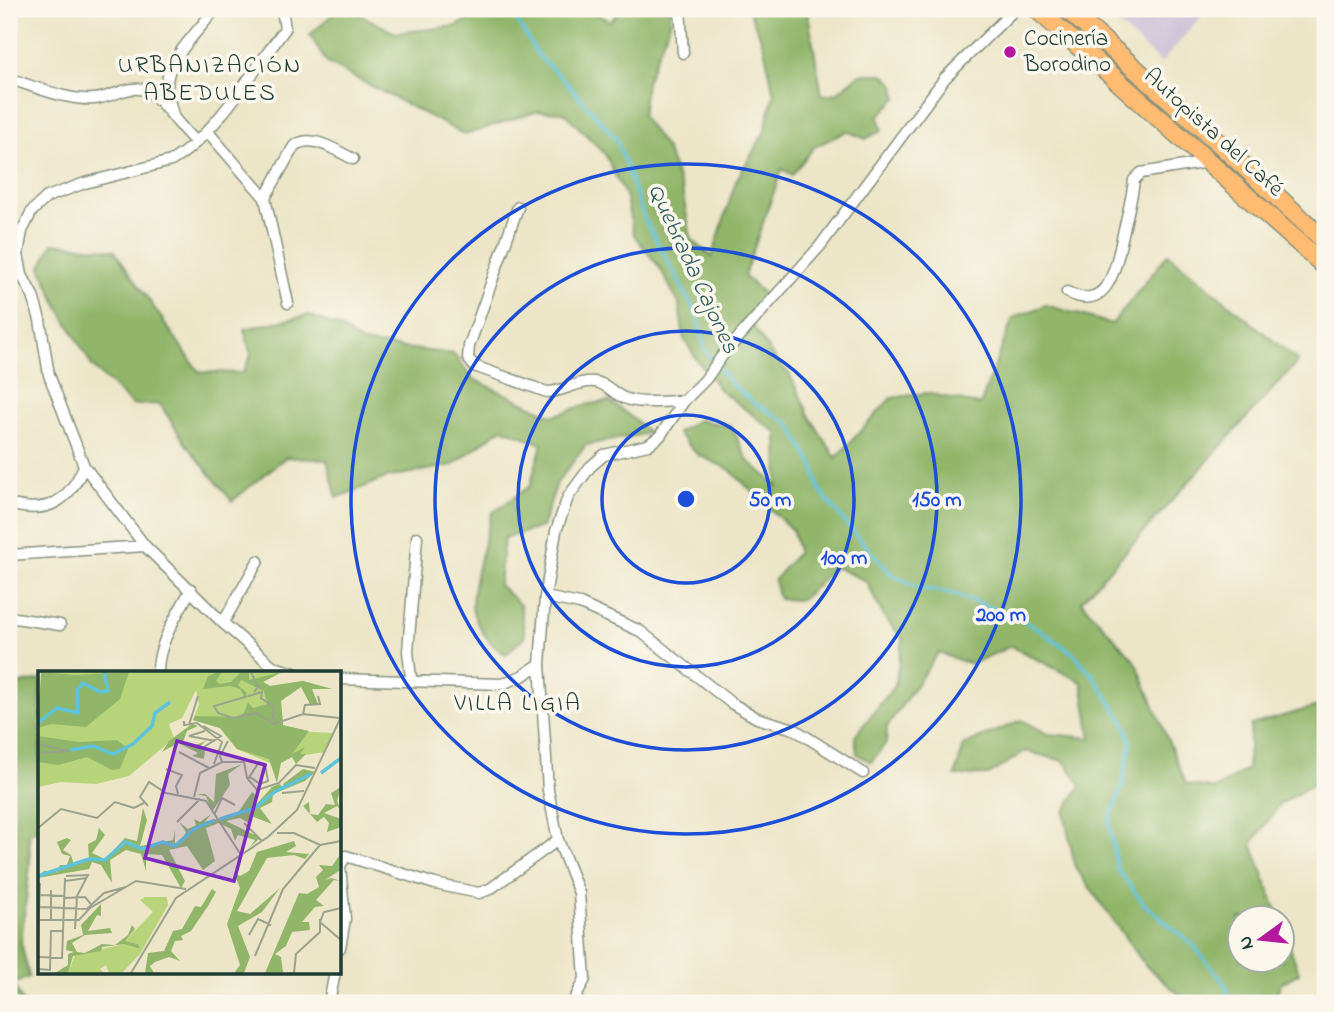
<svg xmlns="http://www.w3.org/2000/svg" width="1334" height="1012" font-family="'Indie Flower',sans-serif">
  <rect width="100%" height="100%" fill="#fbf7ec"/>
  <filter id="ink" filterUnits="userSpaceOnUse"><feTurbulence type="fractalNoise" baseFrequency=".0143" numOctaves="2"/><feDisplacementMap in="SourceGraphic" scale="14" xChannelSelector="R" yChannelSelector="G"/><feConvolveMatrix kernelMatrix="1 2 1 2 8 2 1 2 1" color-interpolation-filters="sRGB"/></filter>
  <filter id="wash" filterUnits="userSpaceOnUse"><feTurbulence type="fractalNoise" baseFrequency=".00686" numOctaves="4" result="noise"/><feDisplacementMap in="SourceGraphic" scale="28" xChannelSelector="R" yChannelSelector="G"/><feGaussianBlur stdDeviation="1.57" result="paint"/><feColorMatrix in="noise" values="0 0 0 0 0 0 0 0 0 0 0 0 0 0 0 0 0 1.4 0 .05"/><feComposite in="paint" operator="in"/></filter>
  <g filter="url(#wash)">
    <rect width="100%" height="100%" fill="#ece5c7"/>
    <path fill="#cabfd6" d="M1101,9H1208L1161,63Z"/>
    <path fill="#91b66a" stroke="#587a4f" stroke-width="2" d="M338,9H350L395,33L457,26L482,13L481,9H588L610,21L622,9H671L670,23L646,82L642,116L666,149L682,190L691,239L712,257L736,181L764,133L774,94L763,43L748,9H807L822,95L837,93L860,74H883L895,85L897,98L878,116L882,130L866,139L847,131L814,147L792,175L782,169L744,276L768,298L747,317L772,355L790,375L810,417L836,458L891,398L927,393L980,405L1013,318L1046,305L1112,324L1168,254L1298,361L1081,601L1136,662L1186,784L1215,789L1247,769L1251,725L1325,704V777L1279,805L1252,844L1279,917L1240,918V960H1282V924L1299,973L1280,984L1275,1000L1278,1003H1189L1145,965L1075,867L1064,812L1081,785L1064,761L1025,751L989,775L955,776L964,745L1022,720L1048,734L1091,738L1082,682L1011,646L971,664L938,653L887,727L886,743L871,762L857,754L855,736L895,685L903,639L884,617L866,581L835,567L801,600L779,599L774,580L798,552L793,531L729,469L698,455L677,433L698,420L731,426L748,461L778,486L777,433L720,390L697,360L684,339L679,304L660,268L634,235L625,195L605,154L564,112L537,111L465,135L327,63L310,35Z
      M53,243L114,250L199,372L243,373L251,355L244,329L309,315L342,329L362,343L454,354L473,379L553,416L585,405L609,401L630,416L649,433L586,445L557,483L542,527L504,538L499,585L520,605L525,636L506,654C492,648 477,627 473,612C468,595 487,532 492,513L530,486L542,444L502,428L453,465L385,478L337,498L327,460L286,457L232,501L185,443L160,404L132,405L92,366L57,304L41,267Z
      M40,680V828L29,833L30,865L21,942L29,977L13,984L23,1003H9V738L16,724L11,686Z"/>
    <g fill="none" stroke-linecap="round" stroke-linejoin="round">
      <path stroke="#5dc2da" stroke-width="3.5" d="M510,9L539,57L562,78L616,138L644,218L697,315L705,350L730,383L754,403L789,423L814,467L820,491L848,526L891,574L919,588L953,594L1012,615L1037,628L1073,653L1095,678L1126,726L1131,743L1122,787L1109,821L1117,869L1145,905L1192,944L1225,984L1232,1003"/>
    </g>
  </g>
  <g filter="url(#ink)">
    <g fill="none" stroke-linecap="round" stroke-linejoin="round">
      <g stroke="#86917e" stroke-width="13">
        <path id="street" d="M282,9L285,29C255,68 213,138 171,161L85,183L47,197L32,211L22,231L18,254L22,275L33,296L40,320L49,375L84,466L145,546L223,623L274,667L294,673
          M680,9L683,53
          M9,79C35,86 66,101 94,99C111,98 131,83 147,91C162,98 181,130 196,142
          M173,115C170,103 165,89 168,76C172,57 200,28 213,12V9
          M208,132L265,198L288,303
          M265,198L294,146C312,133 335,150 353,159
          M518,207L469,346L468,358L474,366L547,392C564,392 578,380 595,382C606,383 614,394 624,398C642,405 665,401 684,401
          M1067,292C1110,314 1116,264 1123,234C1127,216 1132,198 1134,180L1141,173L1209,162
          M9,504C47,515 69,502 84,466
          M9,555L145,546
          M545,597L580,604L640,631L731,703L757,718L794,729L863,773
          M9,617L60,625
          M223,623L258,561
          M158,673C157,644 178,614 191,589
          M340,679L502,684L522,676L540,664
          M411,679L408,651L417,537
          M340,948L345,919L340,866L346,856L435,884L479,893L490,889L558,840
          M329,1003L335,972
          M573,1003L585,979L579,893L558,840L548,790L540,664L545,597L556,531L568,497L590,467L604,455L648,445L660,436L684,401L705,380L722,356L820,246L945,78L1015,9"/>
      </g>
      <g stroke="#86917e" stroke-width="21">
        <path id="highway" d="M1037,9L1325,266
          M1067,9L1208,133L1325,241"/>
      </g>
      <use href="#street" stroke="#fff" stroke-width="10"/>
      <use href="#highway" stroke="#febb71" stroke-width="18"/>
    </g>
  </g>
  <g fill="none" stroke="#1d4ed8" stroke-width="3.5">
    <circle cx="686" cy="499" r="84"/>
    <circle cx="686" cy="499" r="168"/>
    <circle cx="686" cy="499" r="251"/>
    <circle cx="686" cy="499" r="335"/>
  </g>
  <circle fill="#b5179e" stroke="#fbf7ec" stroke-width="2.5" cx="1010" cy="52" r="7"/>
  <g text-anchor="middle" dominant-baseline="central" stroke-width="7" stroke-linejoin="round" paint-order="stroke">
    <g font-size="23" fill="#1f3d34" stroke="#fbf7ec" text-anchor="start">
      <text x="1024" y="39">Cocinería<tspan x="1024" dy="26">Borodino</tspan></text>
    </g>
    <g font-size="23" fill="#1f3d34" stroke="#fbf7ec">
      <text transform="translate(1213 133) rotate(42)">Autopista del Café</text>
    </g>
    <g font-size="24" letter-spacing="2" fill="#1f3d34" stroke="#fbf7ec">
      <text x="210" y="66">URBANIZACIÓN<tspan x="210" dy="28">ABEDULES</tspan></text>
      <text x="518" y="704">VILLA LIGIA</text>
    </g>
    <g font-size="24" font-style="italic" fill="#2e5e5e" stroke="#fbf7ec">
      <text transform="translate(692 269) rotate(65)">Quebrada Cajones</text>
    </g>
  </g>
  <g transform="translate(38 671)">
    <rect width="303" height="303" fill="#ece5c7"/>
    <path d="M11,1H244L225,11L232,15L265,10L294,18H274L278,30L272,33L264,16L255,18L243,30L245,54L257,60L294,62L287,81L254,86L237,94L199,78L182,57L155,49L161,33L158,19L144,47L131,53L136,67L91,105L58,113L23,111L0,116V30ZM107,226H129L130,234L102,283L84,302H71L68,294L62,298L66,302H30L37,284L86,273L101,278L100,273L87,270L115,241L102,229Z" fill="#b7d47a"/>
    <path d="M3,1L37,4L91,1L82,28L48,56L13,53L0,57ZM180,1H184L178,10L182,13L193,11L203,1H211V9L244,1L225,11L232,15L265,10L294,18H274L280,33H272L263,16L243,30L245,54L271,60L254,83L267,76L262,83H268L258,93L254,86L243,92L239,112L231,88L199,78L182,57L155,49L157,45L198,46L206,42L210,31L215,37L229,33L226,20L203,9L200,14L209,22L207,27L202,18L192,15L165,18L170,5ZM154,53L160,55L149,60L145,71L155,75L168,70L161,76L167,79L166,88L154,85L160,82L140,72L124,81L131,70ZM0,65L41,71L79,69L90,78L82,98L74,99L49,86L20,94L0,91ZM204,93L190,103L192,114L174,141L168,125L158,123H167L176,131L178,103ZM265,98L277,101L267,110L235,123L234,131L222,137L234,153L213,145L212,153L202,147L188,150L219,165L221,168L212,176L217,169L200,164L197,170L193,158L181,152L168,157L177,190L165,199L149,175L131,179L147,210L143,217L124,184L108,183V200L103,183L88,179L72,189L74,212L63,194L54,191L51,198L0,207L6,200L19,201L22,194H29L32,185L24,183L19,171L29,167L33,169L25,179L33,184L36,194L51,187L50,173L58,169L61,157L67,164L54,182L67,188L87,167L99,170L105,137L109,149L102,175L135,169L137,159V172L142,173L148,161L141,151L150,158L158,154L156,148L162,151L173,143L167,151L199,143L214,121L218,124L216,136L234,116L241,113L247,117L245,113ZM303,116L299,130L303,139L299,135L286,142L303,148V156L289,161L291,152L286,146L279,151L265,135L271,131L272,143L280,144L288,133L297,134L293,122ZM256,170L258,175L248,181L271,183L267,188L256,184L229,187L199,240L212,243L242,217L224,241L200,255L212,286L206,302H196L202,294L189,253L202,217L196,202L202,205L211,200L219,181ZM301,185V200L287,209L293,207L303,210L296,209L278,229L286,235L277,236L264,251H271L272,259L254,261L248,275L237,283L243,286L245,301L227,302L261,222L269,223L281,216L278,206L285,199L281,194L294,195ZM174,218L178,221L170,235L153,260L143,265L145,269L137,270L133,280L142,290L131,286L117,291L112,295L116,302H107L110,282L126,280L135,260L144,258L157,235L163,236ZM63,233V245L59,244L50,260L72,257L74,262L47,264L34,272L39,281L47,282L64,273L77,274L90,264L94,254L97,258L87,270L100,273L102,278L86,273L64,276L63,280L35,285L30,302H17L30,294V283L36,281L28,279L29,270L45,264L43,254Z" fill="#91b66a"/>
    <path fill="none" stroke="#5dc2da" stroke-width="3.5" d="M0,52L19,37L40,42L39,19L45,12L62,21L70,20L66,1M32,79L55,75L75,83L95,73L114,55L117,42L132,31M283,102L303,87M182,148L217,137L238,120L273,103M0,205L51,188L67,189L87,171L104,178L125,171L137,175L156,158L177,149"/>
    <path fill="none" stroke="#9aa28c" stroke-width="2" d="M213,1L220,16L216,21M265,43L267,34L282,33L280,25M146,50V54L159,52L184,71L176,93M240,51L235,47L236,36L223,27L224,21L176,35L180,42L195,47L218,42L236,53L265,43L301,47M151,54L160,25M165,55L183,65L166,76M167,60L151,65L177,70M0,73L31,80L0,82M141,81L171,97M184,91L182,85L190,70M128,98L144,104L138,115L140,123M210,108L221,91L227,93L230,110L222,113L212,106M244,122L266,120M156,126L162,102L184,91H206L209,107L219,119L241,112L258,94L277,97M110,135L102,126L111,111L128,122L168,130L203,184M176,144L184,127L197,134M139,151L162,128M206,152L224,170M0,157L23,138L59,147L77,131L96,137L106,132M239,162H256L282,174L303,170M28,205L50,204L39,225L37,258M27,210L49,207M2,224L26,225M27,227L47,226L53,233M2,236L50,238M303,237L286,241L282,251L303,269M49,238L66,222L88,216M13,248V219M0,249H41L52,237L98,210L148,218M211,264L220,248L233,254M0,272L2,212M217,285L245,218L282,174M0,286L24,287L27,207M0,298L12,299L13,260H25M93,302L138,227L230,166L259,139L303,46M256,302L258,283L282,261V248"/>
    <path fill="#7b2cbf" fill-opacity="0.15" stroke="#7b2cbf" stroke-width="3.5" d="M139,70L227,94L196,210L107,187Z"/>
    <rect width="303" height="303" fill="none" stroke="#1f3d34" stroke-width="3.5"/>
  </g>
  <circle cx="686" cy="499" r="10" fill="#1d4ed8" stroke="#fbf7ec" stroke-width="3.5"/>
  <g font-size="21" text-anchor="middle" font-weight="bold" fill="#1d4ed8" stroke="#fbf7ec" stroke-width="7" stroke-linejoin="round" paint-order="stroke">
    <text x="770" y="506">50 m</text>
    <text x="937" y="506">150 m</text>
    <text x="844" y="564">100 m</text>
    <text x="1001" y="621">200 m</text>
  </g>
  <rect width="1334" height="1012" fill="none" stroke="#fbf7ec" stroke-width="35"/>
  <g transform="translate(1261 939) rotate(255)"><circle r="33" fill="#fbf7ec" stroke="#a3ada2" stroke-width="2"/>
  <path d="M0-5L12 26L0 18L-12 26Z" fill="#b5179e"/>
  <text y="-10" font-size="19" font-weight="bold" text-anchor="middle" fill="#1f3d34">N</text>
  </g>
</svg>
